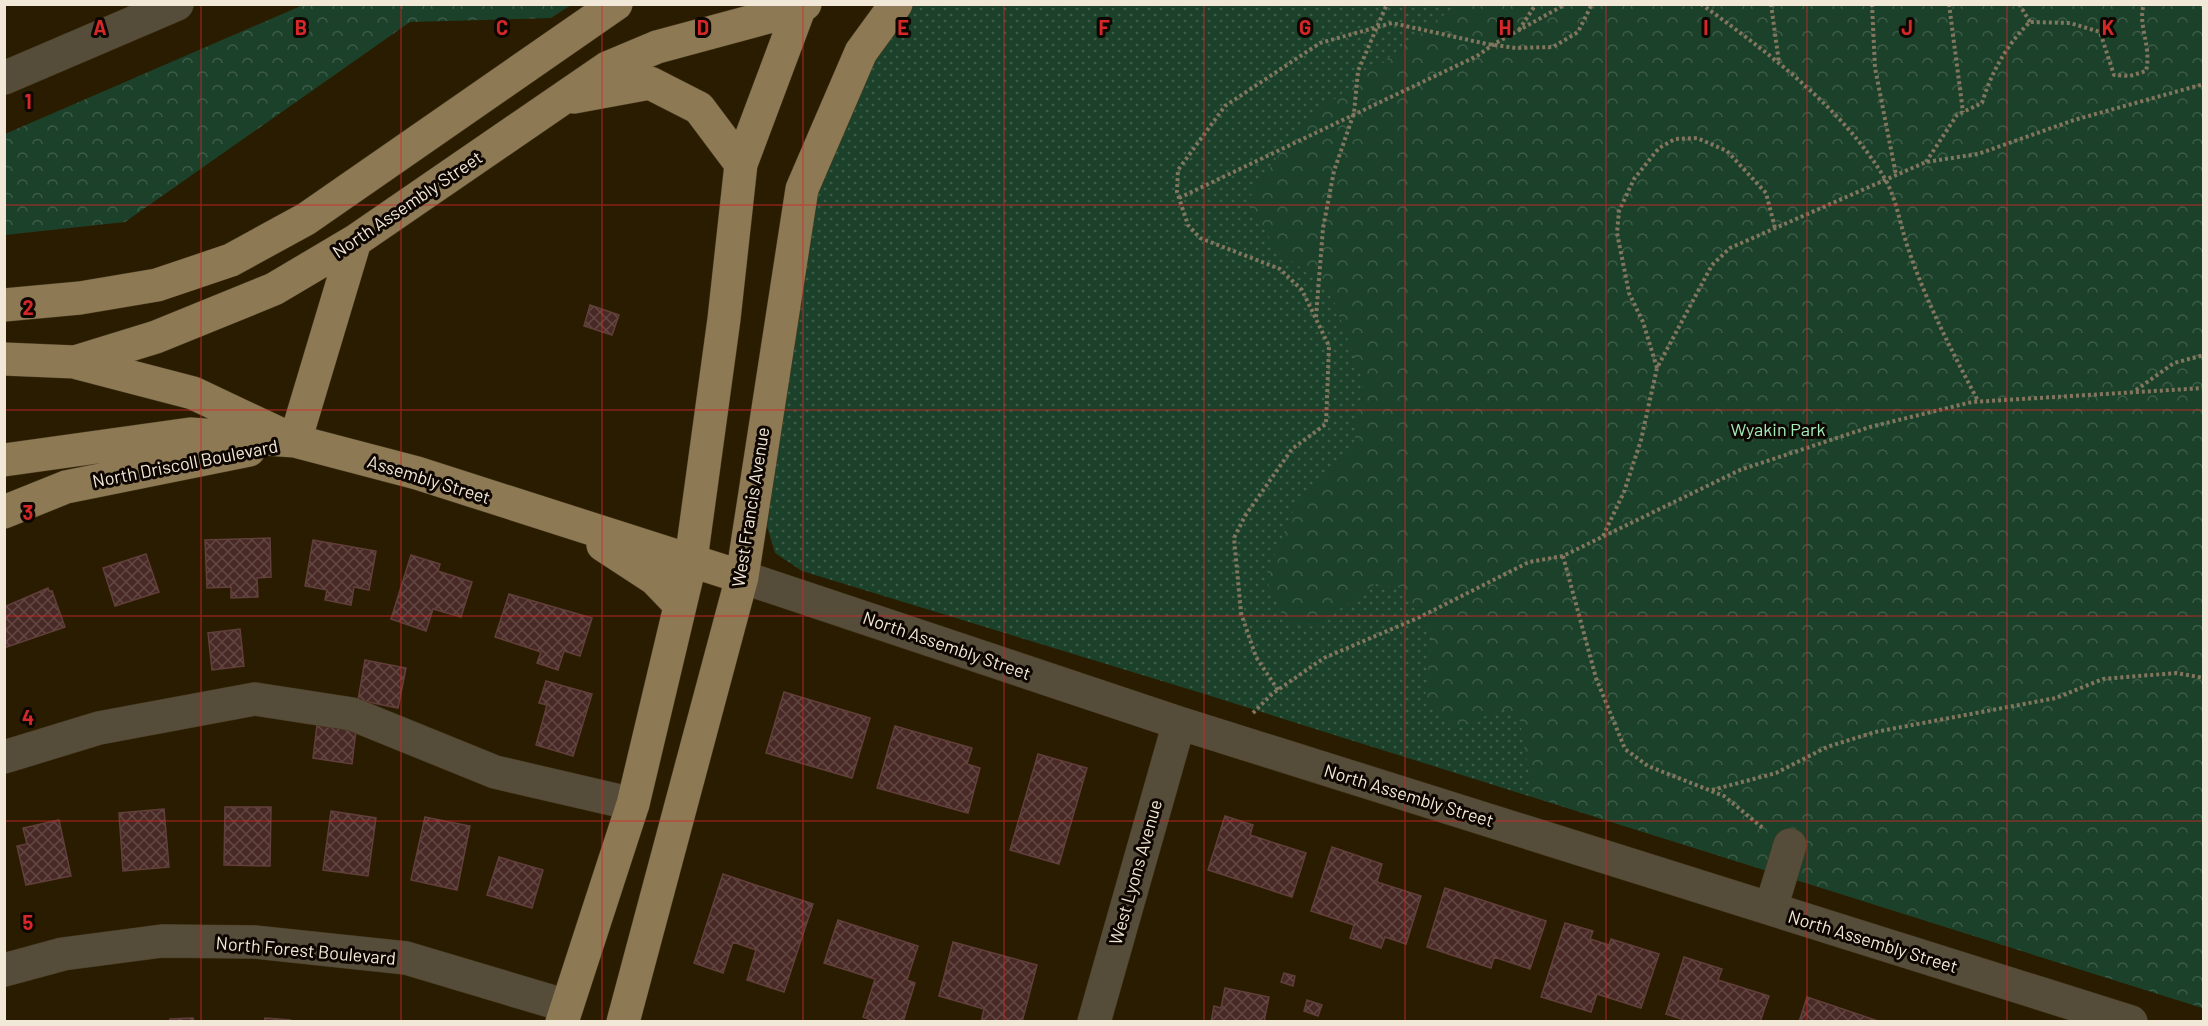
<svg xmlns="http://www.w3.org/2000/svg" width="2208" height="1026" font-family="Barlow,sans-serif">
  <defs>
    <pattern id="grass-dots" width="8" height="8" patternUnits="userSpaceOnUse" patternTransform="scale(1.5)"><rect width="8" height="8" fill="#1c412a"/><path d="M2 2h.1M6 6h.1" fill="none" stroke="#3d5c48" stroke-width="1.8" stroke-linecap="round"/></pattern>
    <pattern id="forest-crowns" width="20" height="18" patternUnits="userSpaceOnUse" patternTransform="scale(1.5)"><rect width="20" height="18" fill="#1c412a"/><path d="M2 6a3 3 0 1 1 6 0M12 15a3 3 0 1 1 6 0" fill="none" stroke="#3d5c48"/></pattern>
    <pattern id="building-cross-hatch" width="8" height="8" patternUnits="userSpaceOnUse" patternTransform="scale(1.5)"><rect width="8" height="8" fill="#482925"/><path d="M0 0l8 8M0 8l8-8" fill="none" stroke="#634844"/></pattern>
  </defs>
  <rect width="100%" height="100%" fill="#2a1c00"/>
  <path fill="url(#grass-dots)" d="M906,5H2203V1008L1198,692L802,571L775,553L767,526L801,246L842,109Z"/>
  <path fill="url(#forest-crowns)" d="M303,5H571L551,18L410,22L125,222L5,235V134Z
    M1457,5H2203V1008L1533,797L1519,716L1502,710L1456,727L1425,698L1432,636L1402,588L1375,584L1315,627L1287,624L1265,577L1297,502L1353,451L1363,382L1331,293L1274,246L1248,200L1297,128Z"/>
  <path fill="url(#building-cross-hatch)" stroke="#613f3b" stroke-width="1.5" d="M590,305L619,315L612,335L584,326Z
    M270,538L271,577L257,578L258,597L231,598V587L207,588L205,540Z
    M313,540L376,551L369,590L354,587L351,605L325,600L327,590L305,586Z
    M146,554L159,592L115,606L103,568Z
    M411,555L440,564L438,571L472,582L461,617L433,609L426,631L391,619Z
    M48,588L49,591H52L65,627L4,648V607Z
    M509,594L592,618L580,656L564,651L558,670L537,663L541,652L495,637Z
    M240,629L244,666L212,670L208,633Z
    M365,660L406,668L398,708L358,700Z
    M546,681L592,694L573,756L536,745L547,705L539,703Z
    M784,692L870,718L852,778L766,753Z
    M317,725L356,730L352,764L313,758Z
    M895,726L972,748L967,764L980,768L968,813L877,788Z
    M1038,754L1087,768L1059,864L1010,850Z
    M225,807H271L270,866L224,865Z
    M164,809L169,867L123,871L119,813Z
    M331,811L376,818L368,876L323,870Z
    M1225,816L1253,825L1250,835L1306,853L1292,897L1208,870Z
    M425,817L470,826L457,890L411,880Z
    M59,820L71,876L26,885L17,846L27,844L23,828Z
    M1332,847L1382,864L1377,882L1421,896L1406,944L1385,937L1381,948L1350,938L1354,925L1311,911Z
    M499,857L543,870L532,908L487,895Z
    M723,874L813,904L784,992L747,980L756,950L733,942L723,973L694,963Z
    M1445,888L1546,921L1530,969L1494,957L1491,968L1427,947Z
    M838,920L918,946L907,980L915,983L903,1022H877L863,1017L875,979L824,963Z
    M1565,923L1593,931L1590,939L1609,945L1611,939L1659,954L1641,1008L1597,994L1591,1012L1541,997Z
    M953,942L1037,965L1022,1022H981L984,1009L939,996Z
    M1684,957L1722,969L1718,980L1769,996L1760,1022H1690L1666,1014Z
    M1284,973L1295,976L1293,986L1281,982Z
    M1225,988L1269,997L1264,1022H1211L1214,1006L1221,1008Z
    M1807,997L1881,1022H1799Z
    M1307,1000L1322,1005L1318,1016L1304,1011Z
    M193,1018L194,1021L232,1022H170V1019Z
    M265,1018L291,1020L264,1022Z"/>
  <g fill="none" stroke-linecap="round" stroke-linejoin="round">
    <g stroke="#46391e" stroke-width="34">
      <path id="minor" d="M4,78L177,4
        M742,577L1179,723L2131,1022
        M4,757L99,728L255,699L352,714L495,772L633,804
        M1771,908L1790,845
        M4,970L63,954L162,941L254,942L406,958L567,1006
        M1094,1022L1179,723"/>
    </g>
    <g stroke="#46391e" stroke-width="34">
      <path id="major" d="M574,97L650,83L699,108L741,164
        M4,305L80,298L157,285L231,260L306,219L616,4
        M4,359L75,362L156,337L274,289L355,241L607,68L657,47L798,9L805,4
        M74,362L193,393L280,434
        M295,441L355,241
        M4,460L190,434L295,441L417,473L742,577
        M4,512L66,487L249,450
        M603,545L655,579L680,605
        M562,1022L633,804L691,560L724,319L741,164L801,4
        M623,1022L742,577L802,189L861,52L896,4"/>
    </g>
    <path stroke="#82765f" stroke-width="4" stroke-dasharray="3 3" stroke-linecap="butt" d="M1701,4C1766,51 1844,109 1885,179C1897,200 1900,225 1908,248C1926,302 1952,351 1978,401
      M1771,4L1779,63
      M1872,4L1875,68L1896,175
      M1949,4L1963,112
      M2019,4L2030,22
      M1519,30L1536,4
      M1926,162L1957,115L1982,103C1991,73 2007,44 2030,22L2070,23L2100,32L2114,75L2130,76L2146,71C2152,45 2137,25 2144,4
      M1179,198L1477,56L1494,44L1566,4
      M1316,317L1323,228L1334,171L1354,113L1358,71L1387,4
      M1657,368L1643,322L1629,293L1617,233L1619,211L1634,179L1659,148L1675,139L1697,138L1727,151L1766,193L1775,228
      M2136,390L2174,363L2204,355
      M1603,536L1624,492L1641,440L1657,368L1712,265L1730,248L1926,162L1978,154L2074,120L2204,84
      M1563,556L1596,678L1625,749L1648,766L1724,796L1764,829
      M1278,690L1256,657L1241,613L1234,538L1245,516L1292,449L1326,424L1329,346L1302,290L1280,269L1200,238L1188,225L1177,192L1178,170L1225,106L1320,43L1392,23L1487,44L1516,48L1553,47L1578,32L1592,4
      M1253,713L1272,694L1324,658L1420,617L1529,562L1563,556L1740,470L1870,427L1972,402L2204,388
      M1712,790L1776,773L1827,747L1875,732L2056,698L2103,679L2176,673L2204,678"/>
    <use href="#minor" stroke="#564c3a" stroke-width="33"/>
    <use href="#major" stroke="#8d7954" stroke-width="33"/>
  </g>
  <path fill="none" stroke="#d62828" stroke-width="1.5" stroke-opacity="0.55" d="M201,4V1022M401,4V1022M602,4V1022M803,4V1022M1004,4V1022M1204,4V1022M1405,4V1022M1606,4V1022M1807,4V1022M2007,4V1022M4,205H2204M4,410H2204M4,616H2204M4,821H2204"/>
  <g text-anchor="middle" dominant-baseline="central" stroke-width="6" stroke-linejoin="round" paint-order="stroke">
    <g font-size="18" fill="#f2e8d7" stroke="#0e0701">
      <text transform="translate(407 204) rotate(-34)">North Assembly Street</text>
      <text transform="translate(185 463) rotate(-11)">North Driscoll Boulevard</text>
      <text transform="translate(429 479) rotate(17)">Assembly Street</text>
      <text transform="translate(750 507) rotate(-81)">West Francis Avenue</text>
      <text transform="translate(947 645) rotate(19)">North Assembly Street</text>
      <text transform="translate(1409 795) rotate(17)">North Assembly Street</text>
      <text transform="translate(1135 872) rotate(-74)">West Lyons Avenue</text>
      <text transform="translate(1873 941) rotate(17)">North Assembly Street</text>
      <text transform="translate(306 950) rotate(5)">North Forest Boulevard</text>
    </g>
    <g font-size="18" fill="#a5ecbb" stroke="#0e0701">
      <text x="1778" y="429">Wyakin Park</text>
    </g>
  </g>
  <g font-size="20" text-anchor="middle" font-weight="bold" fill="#d62828" stroke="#0e0701" stroke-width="6" stroke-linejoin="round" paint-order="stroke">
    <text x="100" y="35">A</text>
    <text x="301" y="35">B</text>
    <text x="502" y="35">C</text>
    <text x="703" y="35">D</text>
    <text x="903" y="35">E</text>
    <text x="1104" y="35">F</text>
    <text x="1305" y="35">G</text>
    <text x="1505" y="35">H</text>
    <text x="1706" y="35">I</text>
    <text x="1907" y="35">J</text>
    <text x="2108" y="35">K</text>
    <text x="28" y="109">1</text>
    <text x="28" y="315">2</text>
    <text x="28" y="520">3</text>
    <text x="28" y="725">4</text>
    <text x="28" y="930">5</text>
  </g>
  <rect width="2208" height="1026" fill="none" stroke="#f2e8d7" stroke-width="12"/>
</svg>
